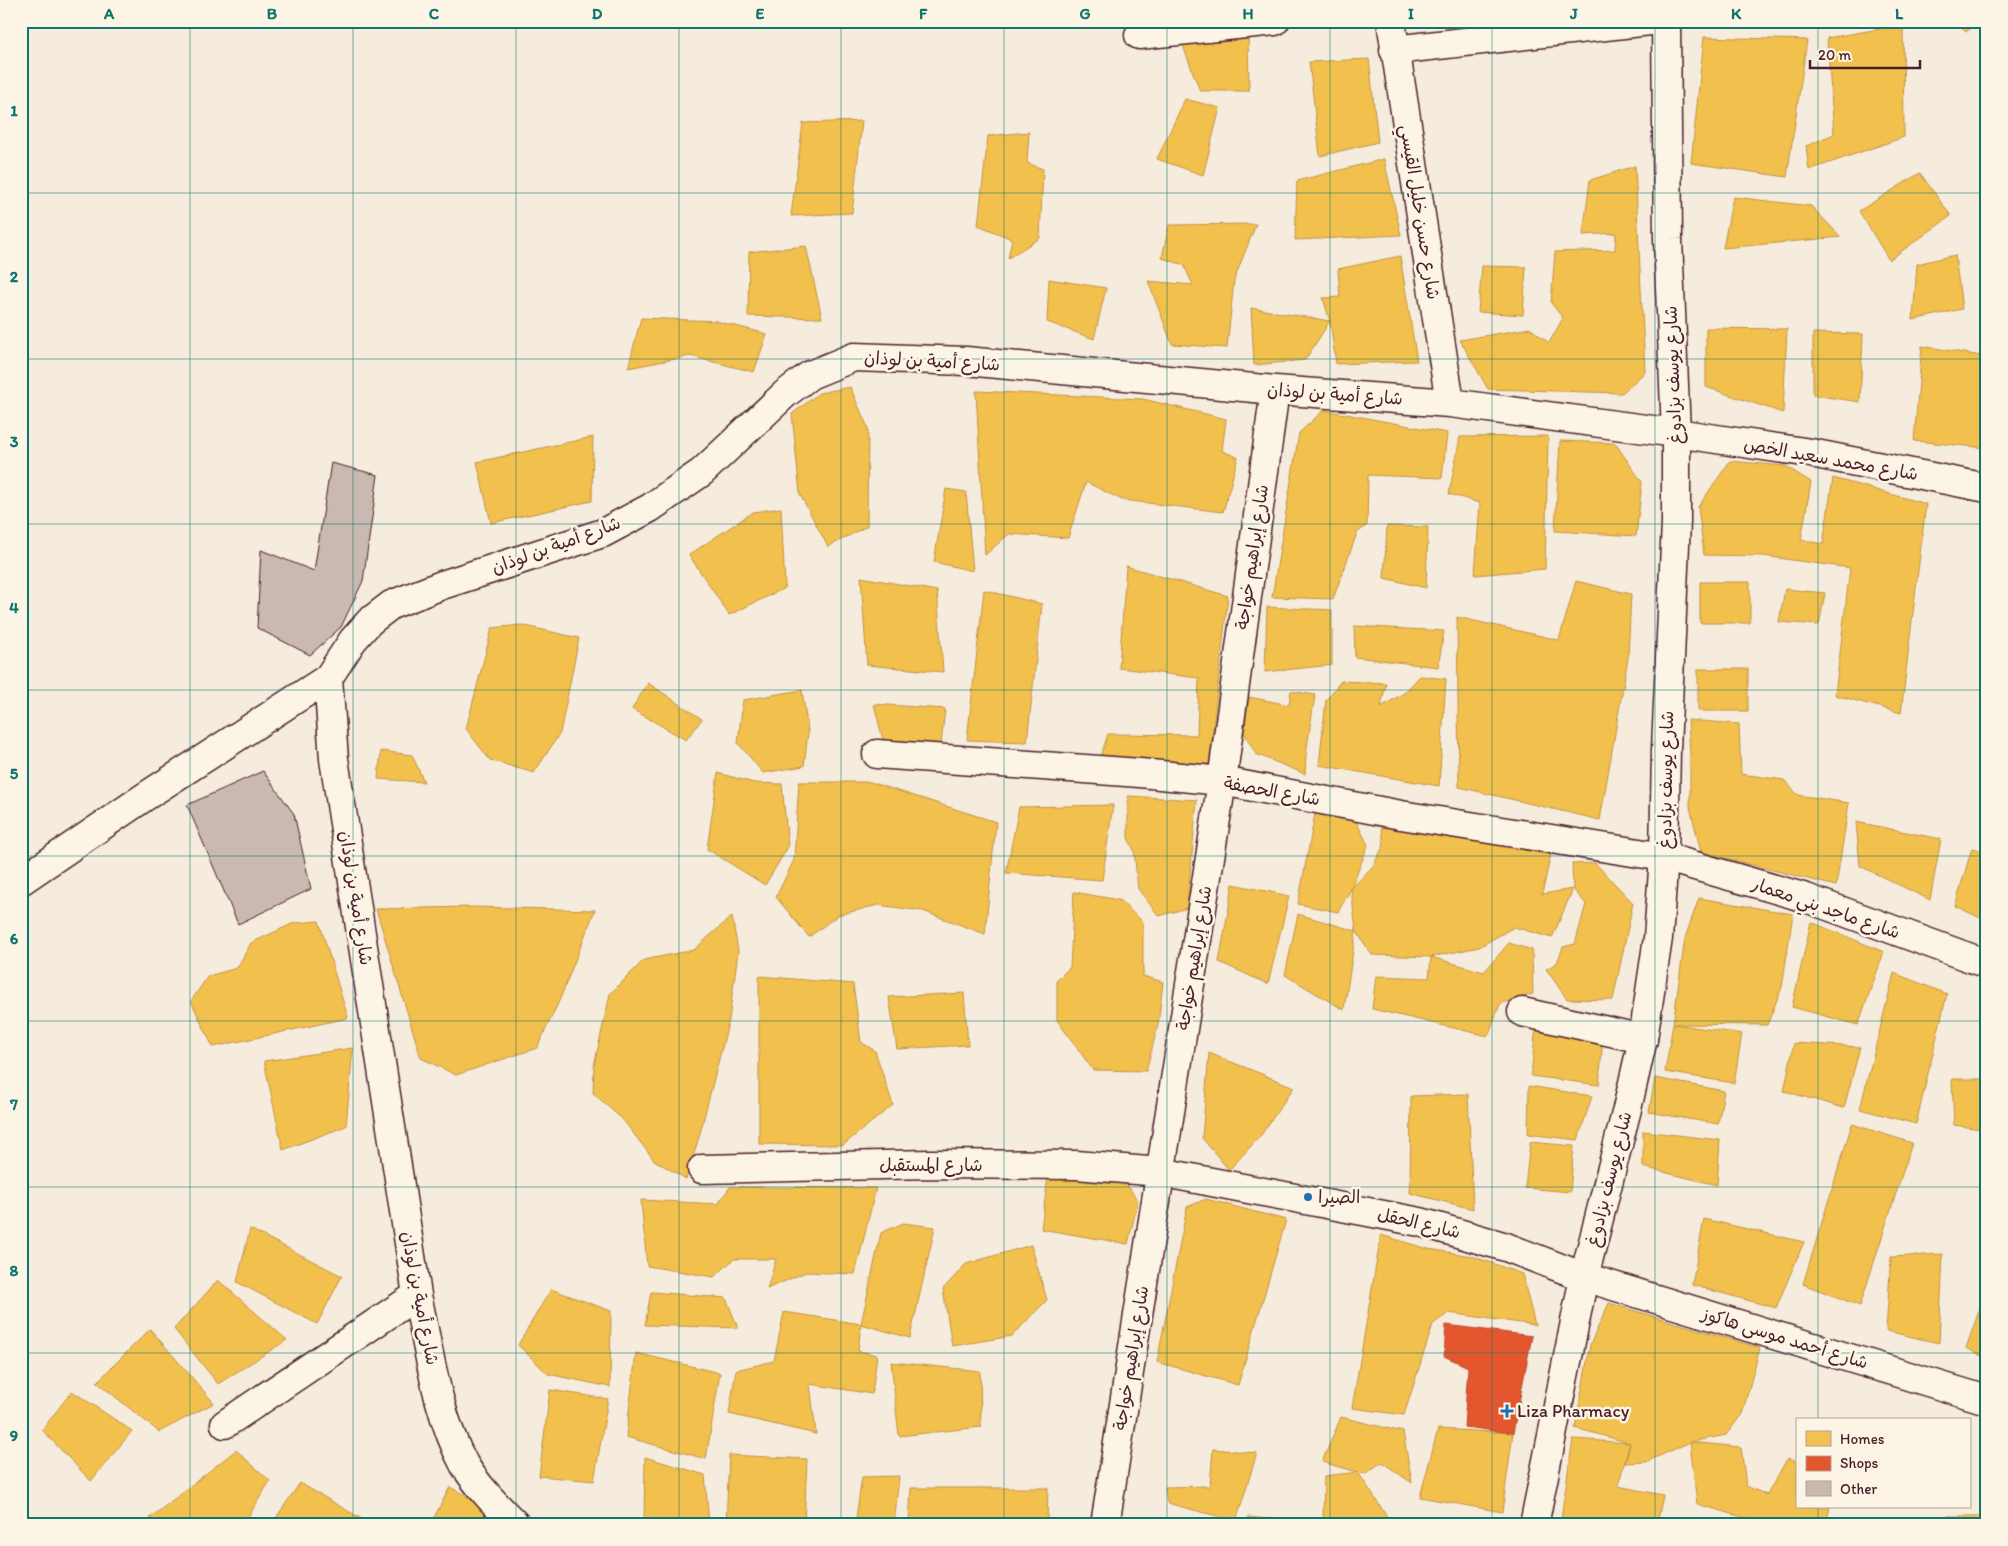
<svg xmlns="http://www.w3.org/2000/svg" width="2008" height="1546" font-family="Itim,'Playpen Sans Arabic',sans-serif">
  <rect width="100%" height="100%" fill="#f5ecde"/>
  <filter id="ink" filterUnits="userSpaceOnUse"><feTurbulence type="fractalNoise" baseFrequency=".02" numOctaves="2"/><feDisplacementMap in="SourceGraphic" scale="10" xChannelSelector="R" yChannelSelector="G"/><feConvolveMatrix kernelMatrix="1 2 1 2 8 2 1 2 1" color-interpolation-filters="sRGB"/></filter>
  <g filter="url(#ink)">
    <path fill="#f2c14e" stroke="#c09044" d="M1956,21H1980L1966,32Z
      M1903,25L1904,137L1809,170L1806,146L1834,134L1827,38Z
      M1248,31L1249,91H1200L1180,38Z
      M1704,37L1807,40L1787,177L1691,163Z
      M1369,59L1378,142L1320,156L1309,62Z
      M1185,99L1220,108L1203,175L1157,159Z
      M862,121L852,213L791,216L803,123Z
      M1029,132L1027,163L1043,169L1040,238L1008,258L1012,239L978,225L988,136Z
      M1384,159L1401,235L1295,240L1297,181Z
      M1635,166L1645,372L1622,393L1488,389L1460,340L1530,328L1549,343L1563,318L1551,303L1555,252L1615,250L1616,233L1583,235L1590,180Z
      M1920,173L1951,216L1889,260L1859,211Z
      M1733,197L1811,206L1841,237L1723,248Z
      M1256,224L1234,280L1227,348L1172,344L1148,281L1193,285L1184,265L1162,258L1169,225Z
      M806,246L822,318L748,316L749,252Z
      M1955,255L1962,309L1913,320L1917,264Z
      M1400,256L1417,361L1336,364L1330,321L1323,298L1340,297L1338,269Z
      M1482,266L1526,267L1523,315L1478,312Z
      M1049,279L1106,288L1094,339L1047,322Z
      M1251,308L1330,321L1305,360L1254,365Z
      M641,318L716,321L767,334L754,372L690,356L628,368Z
      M1706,328L1787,329L1783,413L1706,387Z
      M1813,333L1863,334L1860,402L1813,395Z
      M1922,346L1987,357V448L1914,441Z
      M850,387L868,428L867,526L828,547L800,494L792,414L819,393Z
      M976,391L1143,399L1226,419L1222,451L1238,457L1223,512L1122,500L1086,482L1068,538L1009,534L985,555Z
      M1324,410L1447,433L1442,478L1368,475L1367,525L1357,533L1333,599L1272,597L1299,433Z
      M1548,436L1545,569L1475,575L1480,503L1449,494L1460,437Z
      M593,437L592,501L491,523L477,462Z
      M1560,441L1615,443L1642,482L1636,536L1555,531Z
      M1730,461L1785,466L1811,482L1801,540L1823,544L1833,478L1926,504L1901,713L1835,695L1850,568L1763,556L1704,555L1698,507Z
      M946,489L966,492L973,571L934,562Z
      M781,508L785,588L729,615L689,555L753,512Z
      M1387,526L1428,527L1426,588L1384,578Z
      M1126,566L1228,596L1209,764L1099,760L1108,734L1197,735L1199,678L1119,668Z
      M861,577L937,591L943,672L867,665Z
      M1576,581L1631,594L1628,658L1600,820L1459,787L1457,617L1559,640Z
      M1700,582H1750V623H1700Z
      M1785,589L1825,593L1819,625L1779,622Z
      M984,590L1042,604L1027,742L967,740Z
      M1267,607L1332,610V665L1265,672Z
      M521,625L579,638L560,733L534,773L490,760L466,729L492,628Z
      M1354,626L1444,631L1438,667L1355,657Z
      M1698,669H1748V711H1698Z
      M1420,676L1446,679L1439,786L1319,765L1326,700L1341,681L1386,683L1381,707L1404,693Z
      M648,683L702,719L686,740L632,709Z
      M802,690L808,732L804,766L763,773L738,743L743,700Z
      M1291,691L1315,695L1306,754L1305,774L1256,754L1244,733L1249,697L1289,705Z
      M874,704L945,709L941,744L883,740Z
      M1688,720L1739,724L1741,774L1784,780L1798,795L1849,803L1836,886L1701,852L1690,807V753Z
      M381,751L412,755L424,782L378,779Z
      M718,773L754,783L782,784L788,847L765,885L707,849Z
      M799,782H870L996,822L985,934L923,911L878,905L838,915L809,937L776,897L794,860Z
      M1128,796L1197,800L1187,908L1159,916L1138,889L1134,850L1128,838Z
      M1113,805L1102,880L1006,873L1019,807Z
      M1315,814L1355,819L1368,845L1351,889L1338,912L1298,904Z
      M1381,822L1551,854L1542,894L1573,889L1552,938L1514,927L1479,947L1431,957L1372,955L1356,931L1351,889L1373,866L1384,845Z
      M1856,822L1941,839L1930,900L1860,866Z
      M1972,848L1987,852V921L1955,906Z
      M1595,863L1633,903L1613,1000L1567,999L1546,969L1557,963L1563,947L1575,944L1586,904L1573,889L1572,864Z
      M1233,884L1289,896L1268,984L1219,962Z
      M1074,892L1119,900L1143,922V976L1163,982L1158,1025L1146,1071L1093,1070L1057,1020V980L1070,967Z
      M1699,898L1793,914L1782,987L1767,1025L1673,1024L1685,938Z
      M470,907L595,910L560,999L537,1048L456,1075L421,1058L376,909Z
      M1298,914L1356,931L1344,1010L1285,975Z
      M732,916L738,951L729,1020L699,1137L686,1179L654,1160L623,1120L593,1093L594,1066L610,994L644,960L694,950Z
      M319,921L348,1018L213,1047L191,1001L208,976L237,968L251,943L294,923Z
      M1811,922L1884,952L1858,1025L1792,1007Z
      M1509,943L1532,950L1533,994L1500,1004L1488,1036L1372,1009L1376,976L1429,978L1431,957L1484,972Z
      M1894,973L1947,994L1916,1124L1860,1109Z
      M759,976L853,984L861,1042L875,1051L893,1105L843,1145L759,1144Z
      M964,993L968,1045L897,1049L889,997Z
      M1673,1024L1742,1034L1734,1083L1665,1072Z
      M1536,1026L1603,1038L1599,1085L1531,1076Z
      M1794,1043L1860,1047L1844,1108L1784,1091Z
      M353,1048L346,1126L283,1150L264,1061Z
      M1209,1053L1294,1087L1261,1135L1229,1170L1202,1138Z
      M1655,1078L1724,1091L1718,1124L1649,1112Z
      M1952,1079H1987V1130L1954,1125Z
      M1529,1086L1592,1096L1578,1140L1528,1134Z
      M1468,1094L1473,1209L1410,1193L1411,1096Z
      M1852,1124L1912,1143L1860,1306L1803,1284Z
      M1643,1131L1720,1140L1717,1185L1643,1167Z
      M1530,1142L1574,1146L1570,1192L1525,1188Z
      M1048,1177L1126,1183L1138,1201L1128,1244L1041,1229Z
      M730,1187L876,1188L855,1274L806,1272L767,1289L776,1259H734L714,1277L647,1266L641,1200L718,1204Z
      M1206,1199L1286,1220L1238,1385L1157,1362L1187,1207Z
      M1704,1219L1804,1242L1776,1308L1692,1285Z
      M903,1223L935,1227L910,1338L861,1324L881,1233Z
      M250,1229L342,1276L317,1324L237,1282Z
      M1381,1235L1428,1249L1472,1256L1522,1274L1535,1325L1449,1313L1433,1324L1404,1415L1352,1408Z
      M1031,1245L1047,1300L1012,1336L952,1346L943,1289L966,1264Z
      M1943,1254L1939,1343L1886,1331L1891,1257Z
      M218,1280L287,1340L218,1384L174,1329Z
      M1987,1288V1359L1966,1348Z
      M551,1289L611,1311L610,1387L548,1374L518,1345Z
      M651,1292L726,1298L738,1328L645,1325Z
      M1609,1303L1760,1348L1742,1414L1726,1435L1690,1442L1646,1462L1625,1463L1630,1443L1575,1428L1590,1345Z
      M784,1312L861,1324L858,1351L877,1355L872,1394L810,1384L816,1434L729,1414L736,1370L774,1361Z
      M150,1329L214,1403L159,1432L97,1382Z
      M636,1353L720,1373L706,1459L626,1437Z
      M891,1362L980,1371L981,1427L899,1436Z
      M550,1390L608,1399L594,1481L539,1476Z
      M72,1391L132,1431L91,1481L42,1430Z
      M1341,1417L1403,1432L1412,1483L1382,1462L1365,1474L1322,1462Z
      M1438,1429L1513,1433L1502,1512L1420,1497Z
      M1573,1439L1630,1443L1618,1486L1663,1495L1657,1525H1560Z
      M1690,1442L1741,1447L1746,1486L1767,1495L1787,1459L1797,1462V1507H1830L1825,1525H1771L1697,1504Z
      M1213,1449L1257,1453L1236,1521L1167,1503L1165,1487L1210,1486Z
      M236,1450L270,1481L243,1525H160L150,1518Z
      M729,1455L807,1459L804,1525H726Z
      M645,1457L705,1475L709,1525H644Z
      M1358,1472L1387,1517L1386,1525H1323L1324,1476Z
      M899,1476L894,1525H855L862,1477Z
      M300,1483L372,1525H271Z
      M450,1487L474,1500L493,1525H430Z
      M911,1488H1048L1047,1525H909Z
      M1947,1516H1987V1525H1944Z
      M1248,1517L1313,1523V1525H1248Z
      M1143,1520L1179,1525H1143Z
      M1669,1520H1733L1745,1525H1669Z"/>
    <path fill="#e4572e" stroke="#b6462d" d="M1446,1325L1532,1336L1513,1433L1464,1427L1468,1367L1444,1356Z"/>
    <path fill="#cab9b1" stroke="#4a1f2b" d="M331,463L378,475L363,581L341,627L310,655L257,628L261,550L314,571Z
      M263,771L294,814L311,889L238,924L187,805Z"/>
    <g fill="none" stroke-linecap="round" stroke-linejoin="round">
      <g stroke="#4a1f2b" stroke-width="31">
        <path id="minor" d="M1391,21L1450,403
          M1139,35L1275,21
          M1394,50L1650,21
          M877,754L1140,773L1222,781L1401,815L1664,857L1806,898L1987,964
          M21,881L146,796L328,678
          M1522,1012L1643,1039
          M702,1169L931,1164L1076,1165L1160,1172L1420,1222L1506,1247L1584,1277L1987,1400
          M225,1424L417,1295
          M516,1525C498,1507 477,1486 464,1464C437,1414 429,1350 417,1295L334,759L328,678L353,640L369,622L391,605L442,585L603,533L650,508L702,472L785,394L810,375L854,357L966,361L1275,390L1450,403L1676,433L1811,453L1987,488
          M1105,1525L1222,781L1275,390"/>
      </g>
      <g stroke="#4a1f2b" stroke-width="31">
        <path id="major" d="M1534,1525L1584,1277L1627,1109L1643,1039L1658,938L1664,857L1666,749L1676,522V433L1668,239L1666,21"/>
      </g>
      <use href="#minor" stroke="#fcf5e5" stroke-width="28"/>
      <use href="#major" stroke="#fcf5e5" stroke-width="28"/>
    </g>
  </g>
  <path fill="none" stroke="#0f766e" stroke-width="1" stroke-opacity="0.55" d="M190,21V1525M353,21V1525M516,21V1525M679,21V1525M841,21V1525M1004,21V1525M1167,21V1525M1330,21V1525M1492,21V1525M1655,21V1525M1818,21V1420M21,193H1987M21,359H1987M21,524H1987M21,690H1987M21,856H1987M21,1021H1987M21,1187H1987M21,1353H1987M1818,1507V1525"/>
  <g fill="#1f6fb2" stroke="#fcf5e5" stroke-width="2">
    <circle cx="1308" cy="1197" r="5"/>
    <path d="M1504.5 1403.5h5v5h5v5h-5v5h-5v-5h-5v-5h5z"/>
  </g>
  <g text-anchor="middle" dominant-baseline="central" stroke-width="5" stroke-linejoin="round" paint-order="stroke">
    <g font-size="18" fill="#4a1f2b" stroke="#fcf5e5">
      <text transform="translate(1420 212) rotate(81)">شارع حسن خليل القيسي</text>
      <text transform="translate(932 361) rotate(3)">شارع أمية بن لوذان</text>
      <text transform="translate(1673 375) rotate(-92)">شارع يوسف بزادوغ</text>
      <text transform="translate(1335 394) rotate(4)">شارع أمية بن لوذان</text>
      <text transform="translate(1831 459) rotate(10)">شارع محمد سعيد الخص</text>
      <text transform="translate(556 545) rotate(-20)">شارع أمية بن لوذان</text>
      <text transform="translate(1252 557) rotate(-82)">شارع إبراهيم خواجة</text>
      <text transform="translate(1666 780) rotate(-89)">شارع يوسف بزادوغ</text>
      <text transform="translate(1272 791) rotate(10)">شارع الحصفة</text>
      <text transform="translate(356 898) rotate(81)">شارع أمية بن لوذان</text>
      <text transform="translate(1826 908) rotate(19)">شارع ماجد بني معمار</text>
      <text transform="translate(1194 958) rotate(-81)">شارع إبراهيم خواجة</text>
      <text x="931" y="1165">شارع المستقبل</text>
      <text transform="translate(1609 1179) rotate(-76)">شارع يوسف بزادوغ</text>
      <text transform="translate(1419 1223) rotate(13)">شارع الحقل</text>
      <text transform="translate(420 1298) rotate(79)">شارع أمية بن لوذان</text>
      <text transform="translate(1785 1338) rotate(17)">شارع أحمد موسى هاكوز</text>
      <text transform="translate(1131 1358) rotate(-81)">شارع إبراهيم خواجة</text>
    </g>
    <g font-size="18" fill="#4a1f2b" stroke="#fcf5e5" text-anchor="start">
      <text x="1318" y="1197">الصيرا</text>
      <text x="1517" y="1411">Liza Pharmacy</text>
    </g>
  </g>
  <rect width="2008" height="1546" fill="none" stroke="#fcf5e5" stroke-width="55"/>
  <rect x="1796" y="1418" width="175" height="90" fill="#fcf5e5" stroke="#b59f9b"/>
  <rect x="1806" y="1431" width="25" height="15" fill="#f2c14e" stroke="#b59f9b"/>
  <text x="1840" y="1444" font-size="15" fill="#4a1f2b">Homes</text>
  <rect x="1806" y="1456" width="25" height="15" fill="#e4572e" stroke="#b59f9b"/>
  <text x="1840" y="1468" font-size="15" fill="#4a1f2b">Shops</text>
  <rect x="1806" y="1481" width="25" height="15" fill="#cab9b1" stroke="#b59f9b"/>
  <text x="1840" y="1494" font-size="15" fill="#4a1f2b">Other</text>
  <path d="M1810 60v8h110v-8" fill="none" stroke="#4a1f2b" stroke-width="2.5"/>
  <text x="1818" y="60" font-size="15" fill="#4a1f2b" stroke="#fcf5e5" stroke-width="4" paint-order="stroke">20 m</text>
  <rect x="28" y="28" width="1952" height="1490" fill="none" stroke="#0f766e" stroke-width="2"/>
  <g font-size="16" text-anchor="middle" font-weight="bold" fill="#0f766e">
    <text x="109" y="19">A</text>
    <text x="272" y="19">B</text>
    <text x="434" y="19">C</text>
    <text x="597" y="19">D</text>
    <text x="760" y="19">E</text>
    <text x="923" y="19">F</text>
    <text x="1085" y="19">G</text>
    <text x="1248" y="19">H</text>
    <text x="1411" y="19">I</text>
    <text x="1574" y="19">J</text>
    <text x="1736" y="19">K</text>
    <text x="1899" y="19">L</text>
    <text x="14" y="116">1</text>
    <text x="14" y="282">2</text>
    <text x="14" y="447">3</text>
    <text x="14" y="613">4</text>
    <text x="14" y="779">5</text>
    <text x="14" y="944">6</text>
    <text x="14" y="1110">7</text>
    <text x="14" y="1276">8</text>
    <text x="14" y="1441">9</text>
  </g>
</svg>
